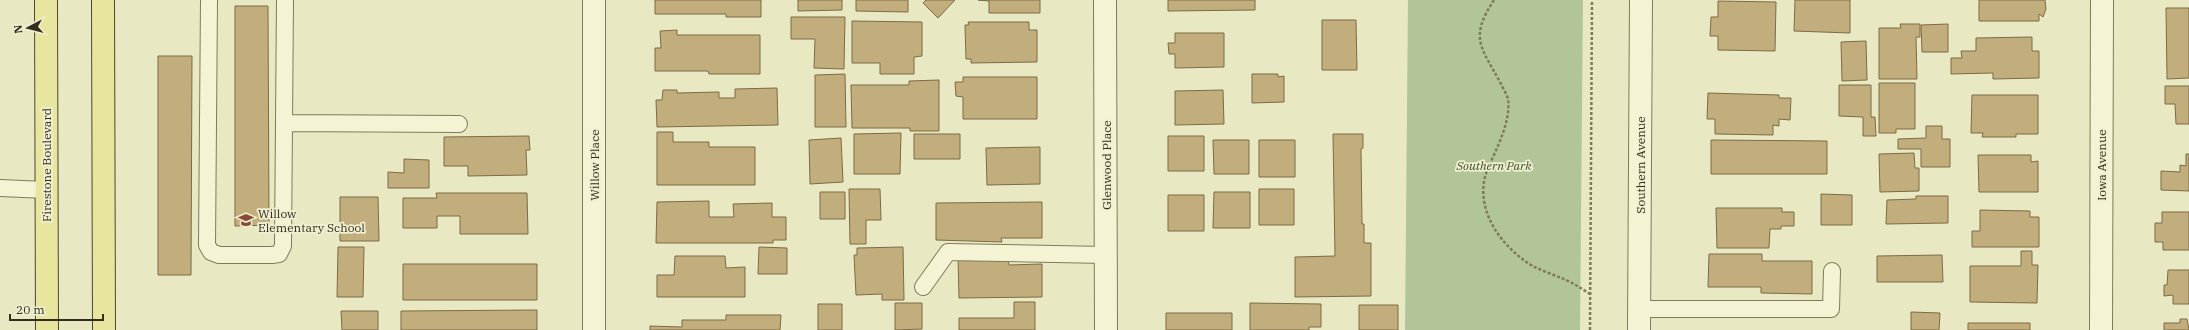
<svg xmlns="http://www.w3.org/2000/svg" width="2189" height="330" font-family="'IBM Plex Serif',serif">
  <rect width="100%" height="100%" fill="#e8e8c2"/>
  <path fill="#b2c598" d="M1408,0H1583L1580,330H1405Z"/>
  <path fill="#c2ae7d" stroke="#7c6b44" d="M655,0H761V17H726V14H655Z
    M798,0H842V10L798,11Z
    M856,0H908V12L856,11Z
    M926,0H955L938,18L923,3Z
    M978,0H1040V13H989V1Z
    M1168,0H1255V10L1168,11Z
    M1795,0H1850V33L1794,31Z
    M1979,0H2045L2046,9L2043,17L2039,14V21H1979Z
    M1718,1L1776,2L1775,51L1718,50V36H1710L1711,17H1718Z
    M235,6H268L269,225L235,226Z
    M2166,8H2189V78L2167,79Z
    M791,17H845L844,69L814,68L815,39H791Z
    M1322,20H1356L1357,70H1322Z
    M852,21L922,22V56L914,57V74H880V63H852Z
    M968,22H1029V30H1037V62L971,63V59H966L965,25H969Z
    M1900,24H1920V37H1916L1917,79H1879V28H1901Z
    M1948,24V52H1922L1921,25Z
    M677,30V35H760V74H709L708,71H655V48H661L660,31Z
    M1175,33H1224V67L1175,68V54H1169L1168,43H1175Z
    M2032,37V51H2039V78L1993,79V73L1951,74V58H1962L1961,51H1976V38Z
    M1866,41L1867,80L1842,81L1841,42Z
    M158,56H192L191,275H158Z
    M845,74L846,127H815V75Z
    M1252,74H1278V77L1284,76V102L1252,103Z
    M963,77H1037V119H963V97L956,96L955,82H963Z
    M939,80V131H910V128H852L851,85H909V81Z
    M1879,83H1915V129H1896V133H1879Z
    M1839,85H1871V117H1875L1876,136H1863V117L1839,116Z
    M2165,86H2189V124H2176L2175,104H2165Z
    M777,88L778,125L657,127L656,100H662L663,90H677V93L719,92V98H735V89Z
    M1223,90L1224,124L1175,125V91Z
    M1708,93L1779,95V98H1791L1790,120L1779,119V126L1773,125V135L1715,134V119H1707Z
    M1972,95H2038V134H2016V137H1982L1983,133H1971Z
    M1926,126H1942V139H1950V167H1921V149H1898V139L1926,138Z
    M657,132H673V142H709V147H755V185H657Z
    M901,133L900,174H854V134Z
    M914,134H960V159H914Z
    M1333,134H1363V148L1361,149L1362,224H1364V243H1371V296L1295,297V257L1335,256Z
    M529,136L530,150H526L527,175L468,176V166H444V137Z
    M1168,136H1204V171H1168Z
    M841,138L843,182L810,184L809,140Z
    M1213,140H1249V174H1214Z
    M1259,140H1295V177H1259Z
    M1711,140L1827,141V174H1711Z
    M1040,147V184L987,185L986,148Z
    M1914,153L1915,168H1919V191L1880,192L1879,154Z
    M2186,154H2189V191L2161,190V171L2180,172V165L2186,166Z
    M1978,155H2031V162L2038,161V192H1979Z
    M404,159L429,160V188H388V172L404,173Z
    M849,189H880L881,220H866V244H850Z
    M1259,189H1294V225H1259Z
    M820,192H845V219H820Z
    M1214,192H1250V228H1213Z
    M436,193H527L528,234H460V216H437V228H403V198H437Z
    M1821,194L1852,195V225H1821Z
    M1168,195H1204V231H1168Z
    M1916,196H1948V223L1886,224L1887,200L1916,199Z
    M340,197H378L379,241H340Z
    M709,201V217H734L733,204L772,203V217H786V240H773V243H656L657,202Z
    M1042,202V238H1001L1002,242L936,240V203Z
    M1716,208H1782V212H1794V226H1781V229H1770L1769,248H1717Z
    M1980,210L2030,211V217H2039V247H1972V231H1980Z
    M2162,212H2189V250H2163V242H2155V223H2162Z
    M338,247H364L363,297H337Z
    M759,247L787,248V274H758Z
    M903,247L904,300H882V294L856,295L854,255H857V248Z
    M2021,251H2032V265H2038L2037,303L1970,302V266H2021Z
    M1709,254H1762V261H1812V294L1761,293V287H1708Z
    M1942,255L1943,282H1877V256Z
    M675,256H725L726,268L745,267V297H657V275H674Z
    M958,258H1008L1009,265L1042,264V297L959,298Z
    M403,264H537V300H403Z
    M2168,270H2189V304H2173V295L2164,296V285H2167Z
    M1014,302H1035V330H959V318H1014Z
    M895,303H922V329L895,330Z
    M1250,303L1321,304V327H1309V330H1250Z
    M818,304H842V330H818Z
    M1359,305H1398V330H1359Z
    M537,310V330H401V311Z
    M341,311H378V330H342Z
    M1911,312L1940,313L1939,330H1911Z
    M1166,313H1232V330H1166Z
    M726,315H781L780,330H650V326L682,327V320H726Z
    M2180,319H2187L2189,330H2164V323H2180Z
    M1968,323H2030V330H1968Z"/>
  <g fill="none" stroke-linecap="round" stroke-linejoin="round">
    <g stroke="#807a5c" stroke-width="18">
      <path id="service" d="M209,0L207,245L211,252L219,255H272L279,254L283,246L285,0
        M284,123L459,124
        M0,188L46,190
        M923,287L948,252L1106,255
        M1639,309H1831L1832,271"/>
    </g>
    <g stroke="#807a5c" stroke-width="24">
      <path id="minor" d="M594,0V330
        M1105,0L1106,330
        M2101,330L2102,0"/>
    </g>
    <g stroke="#807a5c" stroke-width="24">
      <path id="tertiary" d="M1639,330L1641,0"/>
    </g>
    <g stroke="#4e472f" stroke-width="24">
      <path id="primary" d="M46,0L47,330
        M103,0L104,330"/>
    </g>
    <path stroke="#807a5c" stroke-width="2.5" stroke-dasharray="3 2" stroke-linecap="butt" d="M1494,0C1469,38 1481,47 1500,82C1502,87 1507,94 1508,99C1511,121 1497,148 1488,168C1473,204 1496,240 1525,261C1537,270 1553,274 1566,280C1575,284 1582,289 1590,294
      M1590,330L1592,0"/>
    <use href="#service" stroke="#f4f4d4" stroke-width="16"/>
    <use href="#minor" stroke="#f4f4d4" stroke-width="22"/>
    <use href="#tertiary" stroke="#f4f4d4" stroke-width="22"/>
    <use href="#primary" stroke="#e8e69e" stroke-width="22"/>
  </g>
  <defs>
    <g id="school-bare" transform="scale(1.2)"><path d="M0-5L7-2L0 1L-7-2ZM-4 1L0 2.5L4 1V4Q0 6-4 4Z" fill="#884b33" stroke="#f0f0d1" stroke-width="2.5" paint-order="stroke"/></g>
  </defs>
  <g fill-rule="evenodd">
    <use href="#school-bare" x="246" y="220"/>
  </g>
  <g text-anchor="middle" dominant-baseline="central" stroke-width="3.5" stroke-linejoin="round" paint-order="stroke">
    <g font-size="12" fill="#322d1e" stroke="#f0f0d1">
      <text transform="translate(46 165) rotate(-90)">Firestone Boulevard</text>
      <text transform="translate(594 165) rotate(-90)">Willow Place</text>
      <text transform="translate(1106 165) rotate(-90)">Glenwood Place</text>
      <text transform="translate(1640 165) rotate(-90)">Southern Avenue</text>
      <text transform="translate(2101 165) rotate(-90)">Iowa Avenue</text>
    </g>
    <g font-size="12" font-style="italic" fill="#384c27" stroke="#f0f0d1">
      <text x="1494" y="165">Southern Park</text>
    </g>
    <g font-size="12" fill="#322d1e" stroke="#f0f0d1" text-anchor="start">
      <text x="258" y="213">Willow<tspan x="258" dy="14">Elementary School</tspan></text>
    </g>
  </g>
  <g transform="translate(28 28) rotate(263)" stroke="#f0f0d1" stroke-width="3" paint-order="stroke">
  <path d="M0-3L7 15L0 10L-7 15Z" fill="#322d1e"/>
  <text y="-6" font-size="11" font-weight="bold" text-anchor="middle" fill="#322d1e">N</text>
  </g>
  <path d="M10 314v6h93v-6" fill="none" stroke="#322d1e" stroke-width="2"/>
  <text x="16" y="314" font-size="12" fill="#322d1e" stroke="#f0f0d1" stroke-width="3" paint-order="stroke">20 m</text>
</svg>
